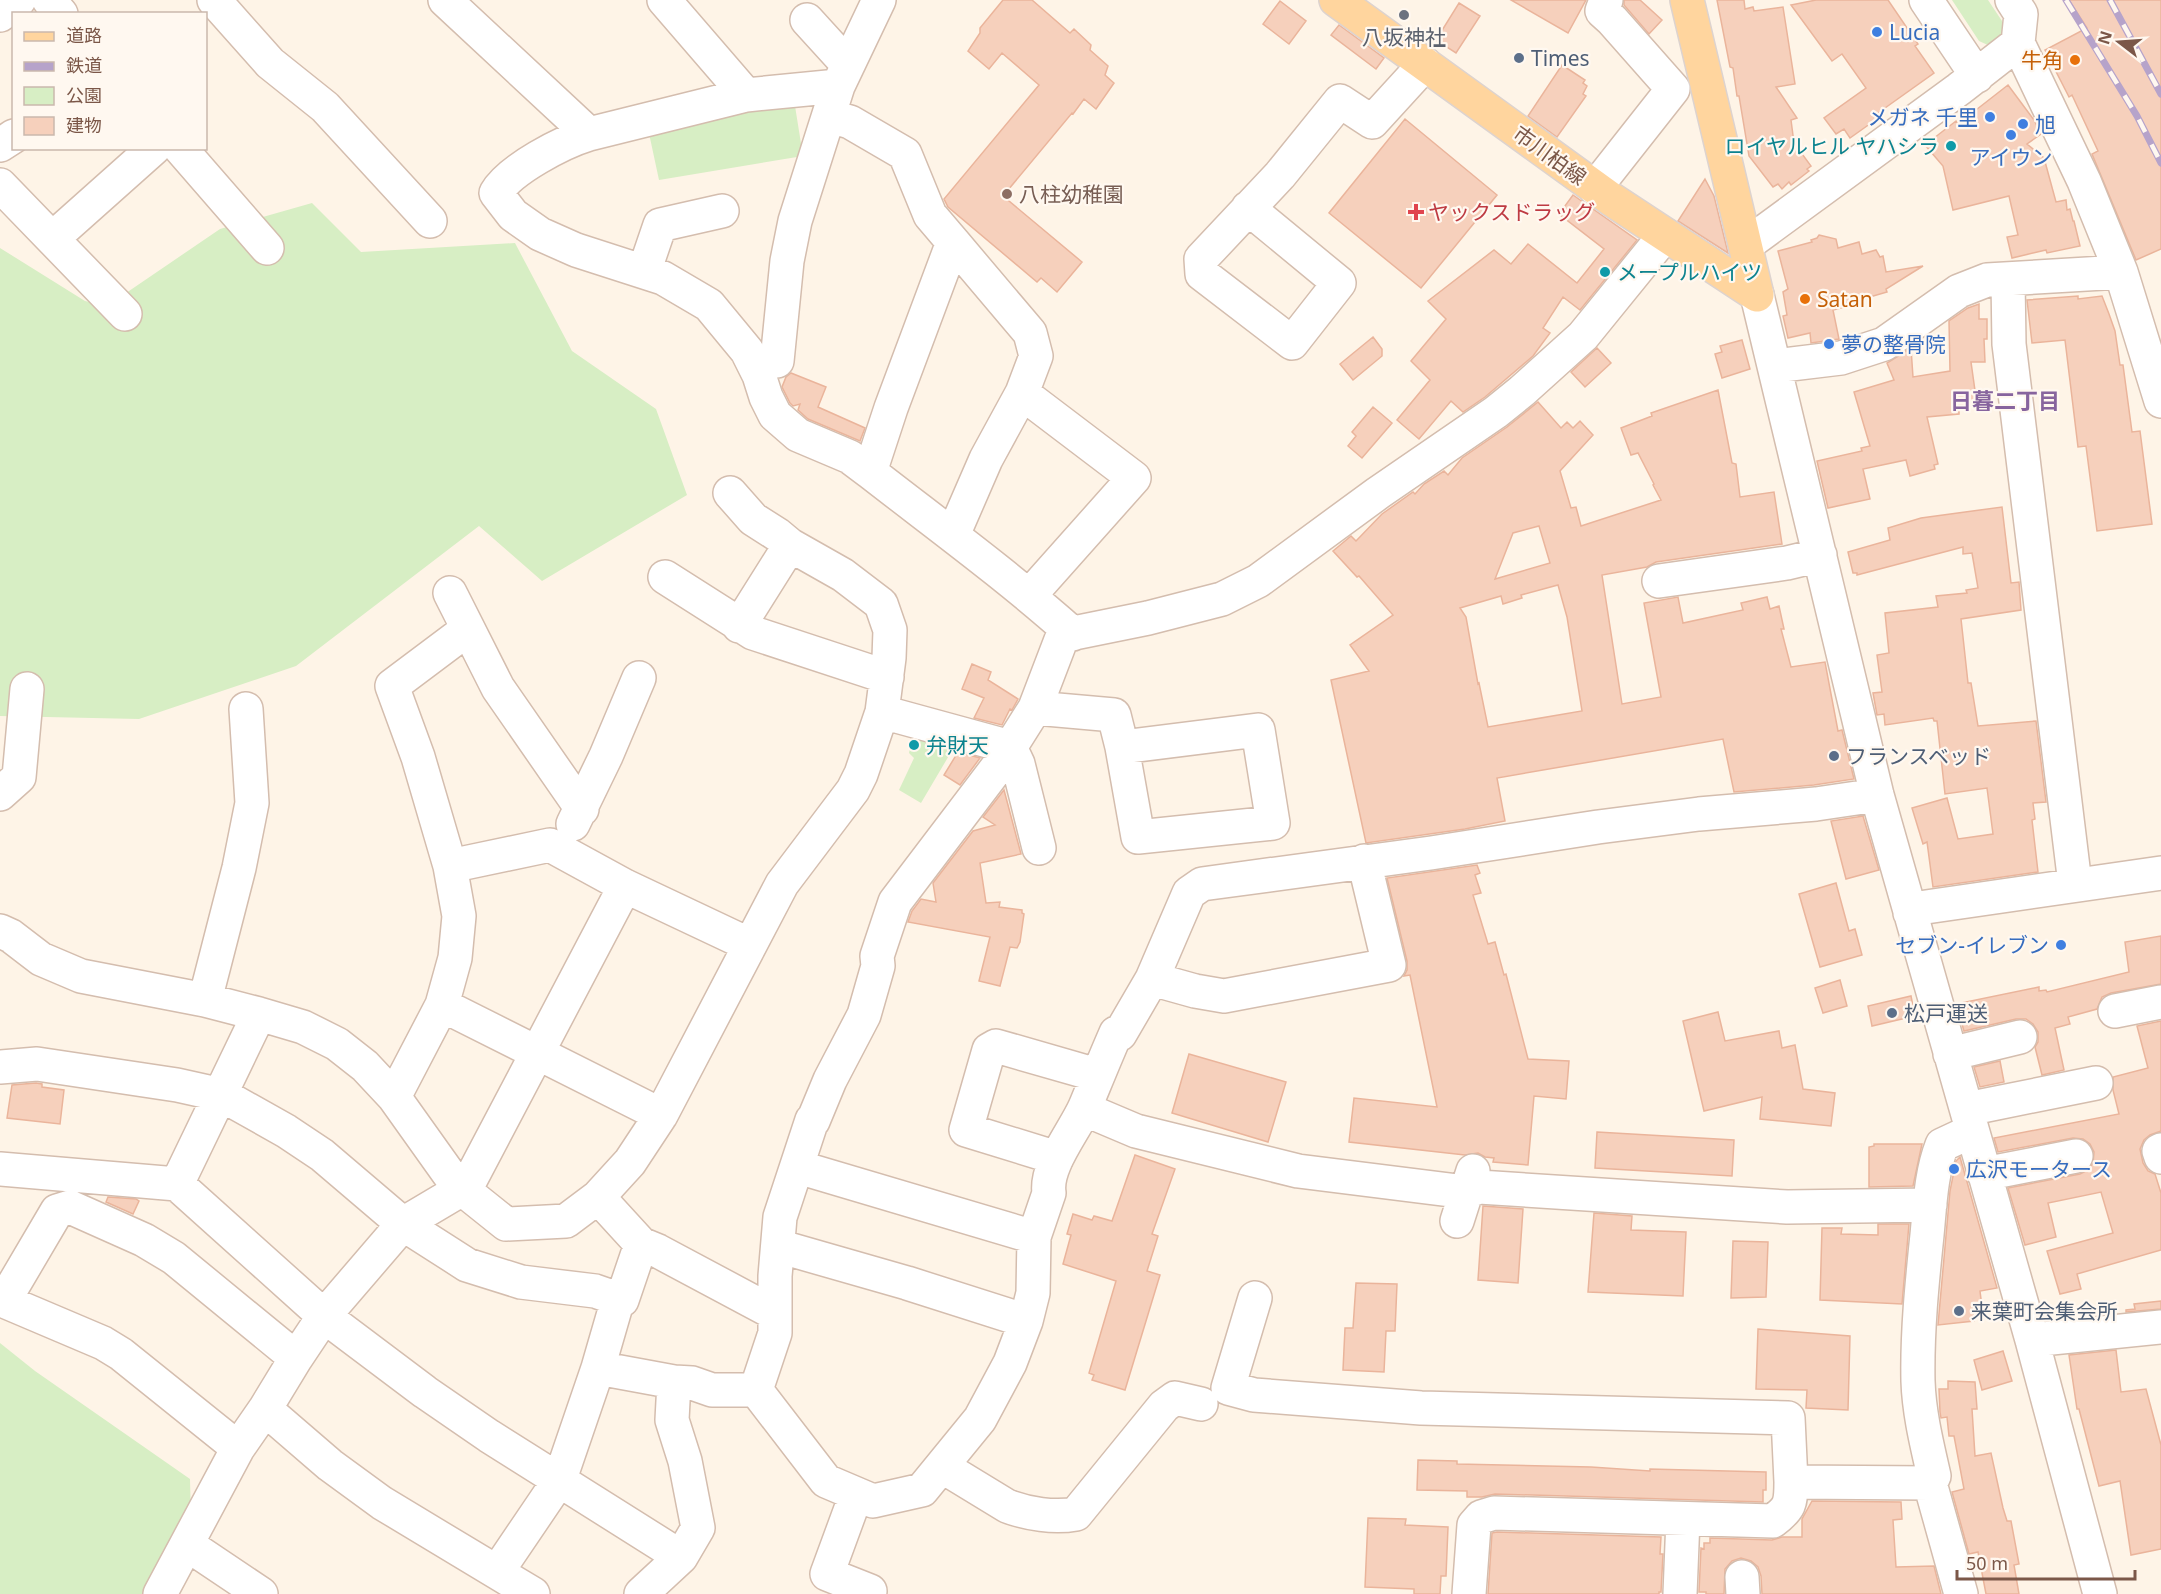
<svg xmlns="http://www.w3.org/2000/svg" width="2161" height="1594" font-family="'Noto Sans','Noto Sans JP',sans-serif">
  <rect width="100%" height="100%" fill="#fef4e7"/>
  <path fill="#d7eec4" d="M1952,0H1988L2002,21V33L1990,46L1979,41Z
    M762,102L795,106L803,156L659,180L647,124Z
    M312,203L361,252L515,243L572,351L656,409L687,495L542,581L479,526L296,666L139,719L0,716V248L85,301L107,306L220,229Z
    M913,735L957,742L921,803L899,790L914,758L909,753Z
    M0,1343L35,1371L190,1479L191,1521L150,1594H0Z"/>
  <path fill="#f6d0bc" stroke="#eab49b" stroke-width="1.5" fill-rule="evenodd" d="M1003,0H1032L1070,33L1074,29L1091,45L1090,50L1108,66L1105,75L1114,83L1096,109L1084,99L1073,114L1072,113L1003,196L1082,262L1057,292L1041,278L1037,282L948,207L944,199L1039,85L1002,53L989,69L968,51L980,33V28Z
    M1511,0H1586L1568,33Z
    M1624,0H1640L1662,20L1649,34L1624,5Z
    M1717,0H1744L1745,9L1753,7L1754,11L1783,7L1795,84L1776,87L1797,118L1791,120L1794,143L1811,166L1807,169L1809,171L1791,185L1789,182L1782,189L1778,184L1773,187L1749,156L1739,96H1737L1733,68L1730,67Z
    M1816,0H1888L1918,44L1915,46L1934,73L1878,113L1881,116L1850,138L1844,129L1836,134L1824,118L1866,88L1842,54L1832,61L1791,5Z
    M2069,0H2161V249L2136,260L2092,154L2098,151L2072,95L2069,97L2045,50L2087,28Z
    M1280,1L1306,21L1289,44L1263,24Z
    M1459,3L1480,16L1456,53L1436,40Z
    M1339,25L1384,58L1376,69L1331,35Z
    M1562,65L1585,80L1583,83L1587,86L1583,94L1586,96L1557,137L1528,116Z
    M2008,85L2034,120L2041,134L2027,144L2044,158L2056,202L2066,200L2067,210L2070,209L2073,221H2074L2080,246L2047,253L2046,250L2012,258L2007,237L2018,235L2009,196L1953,210L1943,166L1925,145L1956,121L1958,124Z
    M1405,119L1497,195L1421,288L1329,213Z
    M1705,179L1714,196L1728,253L1678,221Z
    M1573,195L1637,240L1580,310L1563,297L1543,328L1550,333L1533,356L1485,397L1463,412L1451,401L1419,439L1397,420L1430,380L1411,361L1446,319L1428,301L1494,250L1511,264L1528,244L1577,283L1604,249L1559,214Z
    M1819,235L1836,239L1838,248L1859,242L1862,254L1876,250L1880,257L1883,256L1886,272L1923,266L1886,289L1887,292L1849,303V306L1833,310L1839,339L1811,343L1810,333L1788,338L1783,316L1787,315L1783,292L1788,289L1778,251L1812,242L1811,240L1817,238Z
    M2078,296V299L2102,296L2109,314L2115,331L2120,365H2123L2132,432L2140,431L2152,524L2097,531L2086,446L2078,447L2065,340L2032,343L2027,300Z
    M1979,304V319H1987V339H1984L1985,362H1971L1977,405L1959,408V414L1927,417L1938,464L1934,465L1935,469L1910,476L1906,460L1863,469L1870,499L1828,508L1817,461L1862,451L1861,448L1870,446L1854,392L1894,380L1887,363L1911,348L1913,377L1950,371L1949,321L1968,308Z
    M1373,337L1382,349V356L1353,380L1340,364Z
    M1742,340L1750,369L1722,378L1715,354L1722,352L1720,346Z
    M1597,348L1611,363L1585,387L1571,372Z
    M791,373L826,387L818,407L865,428L860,441L808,419L798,410L800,404L793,406L790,403L782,387L786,377Z
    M1718,390L1732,463L1736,464L1740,497L1774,492L1782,544L1656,562L1647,567L1602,575L1622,704L1661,697L1644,603L1678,597L1683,623L1743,610L1741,603L1767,597L1770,609L1779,606L1784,629H1781L1791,667L1825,662L1838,731L1842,730L1854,779L1814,785L1734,792L1723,739L1497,778L1505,821L1465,829L1366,843L1331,680L1369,671L1350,645L1393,615L1359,576L1357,577L1333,551L1351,536L1356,541L1382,514L1413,492L1415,494L1424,484L1444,471L1448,475L1462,458L1507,427L1538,402L1561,428L1567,422L1573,428L1580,421L1593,435L1560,471L1571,508L1576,507L1581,526L1661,500L1653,485L1654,484L1638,453L1631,455L1621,428L1652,416L1651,413ZM1539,526L1550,563L1495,579L1513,533ZM1558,585L1567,617L1582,711L1488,727L1479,683L1478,684L1466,617L1460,608L1501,596L1503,604L1522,598L1521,595Z
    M1373,407L1392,423L1362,458L1348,446L1356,436L1352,432Z
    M2002,507L2011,583L2019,582L2021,610L1961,619L1963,637L1968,683H1971L1978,726L2036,721L2046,802L2033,803L2035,819L2032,820L2038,872L1933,887L1927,842L1923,844L1912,808L1947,798L1958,839L1993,834L1987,788L1945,794L1937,721H1934L1933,718L1885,725L1884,714L1877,715L1873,693L1882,692L1877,655L1889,653L1885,613L1938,607L1936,596L1967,593L1966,590L1978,588L1972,553L1963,554V547L1857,575V573H1853L1848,552L1890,540L1888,528L1921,518Z
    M972,664L991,672L988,680L1018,699L1012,710L1010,709L1002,725L974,718L984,698L962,689Z
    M958,752L980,758L960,785L944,775Z
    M1004,790L1021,854L980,863L986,903L1000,902L999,907L1022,910V913L1024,914L1020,942L1017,948L1010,947L1000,986L979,981L990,937L908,922L912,911L921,899L936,902L933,883L973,831L995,825L983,817Z
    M1863,816L1879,870L1846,879L1831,821Z
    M1477,865L1480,873L1475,875L1481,893L1473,895L1488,944L1495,942L1504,975L1506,974L1528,1059L1569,1061L1566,1099L1534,1096L1528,1165L1493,1162L1494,1158L1485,1157L1478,1153L1465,1155L1349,1142L1354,1098L1437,1107L1410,975L1404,976L1407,970V961L1387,878Z
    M1836,883L1849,931L1855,929L1862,955L1820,967L1799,894Z
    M2161,936V984L2111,993L2102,997L2097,1009L2068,1017L2070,1024L2055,1028L2064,1070L2042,1075L2035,1047L2038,1042V1032L2033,1024L2026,1019H2016L1964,1031L1956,1004L2039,987V991L2046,990L2047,992L2129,972L2125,942Z
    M1840,980L1847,1006L1823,1013L1815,988Z
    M1911,996L1915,1016L1872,1026L1868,1006Z
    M1718,1012L1725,1041L1779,1031L1782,1048L1795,1045L1803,1089L1835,1093L1831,1126L1760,1119L1762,1097L1704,1111L1683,1021Z
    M2161,1021V1131L2150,1135L2144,1140L2140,1149L2143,1163L2148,1171L2155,1174L2161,1193V1250L2077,1274L2081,1289L2060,1294L2047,1251L2113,1233L2101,1192L2048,1203L2056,1237L2025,1245L2008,1188L2080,1174L2088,1170L2093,1163L2094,1152L2090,1144L2083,1139L2073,1138L1998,1152L1994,1138L2119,1114L2113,1090V1077L2148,1068L2137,1026Z
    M1189,1054L1286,1082L1268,1142L1172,1113Z
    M2000,1061L2004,1082L1980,1087L1974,1067Z
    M36,1083L42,1084V1087L64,1090L60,1124L7,1118L12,1085Z
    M1597,1132L1734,1140L1732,1176L1595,1168Z
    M1874,1144H1922L1913,1186L1869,1187V1147L1874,1146Z
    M1135,1155L1175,1169L1152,1234L1158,1236L1147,1271L1160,1275L1125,1390L1092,1380L1094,1375L1089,1373L1116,1281L1063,1264L1071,1235L1067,1234L1073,1214L1092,1220L1094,1216L1112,1221Z
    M1960,1157L1997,1288L1980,1291L1982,1307L1973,1308L1974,1321L1938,1325L1950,1191L1956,1161Z
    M108,1197L136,1199L139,1201L133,1214L106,1202Z
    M1483,1206L1523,1209L1518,1283L1478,1280Z
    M1594,1213L1632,1216L1631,1230L1686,1232L1683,1296L1588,1292Z
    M1878,1224H1909L1902,1304L1820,1300L1822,1228H1842L1841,1234L1878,1235Z
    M1733,1241L1768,1242L1766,1297L1731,1298Z
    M1356,1283L1397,1284L1395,1331H1386L1384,1372L1343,1370L1345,1328H1353Z
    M2161,1301V1309L2126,1312V1310L2135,1309L2134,1304Z
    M1758,1329L1850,1336L1848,1410L1806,1408L1807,1390L1756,1389Z
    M2116,1350L2121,1392L2146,1389L2161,1445V1549L2131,1555L2120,1481L2099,1486L2079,1409H2077L2069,1355Z
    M2003,1351L2012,1381L1982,1390L1974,1360Z
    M1948,1381L1975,1382L1977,1409H1972L1975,1456L1991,1453L2003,1508L2007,1521H2011L2019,1564L2014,1565L2019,1594H1986L1978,1552L1969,1554L1952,1492L1964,1489L1954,1436H1949L1947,1417L1941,1418L1940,1412L1939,1389H1948Z
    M1418,1460L1457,1461V1464L1591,1467L1650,1471V1469L1766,1472V1490H1763V1502L1495,1494L1482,1497H1467V1491L1417,1490Z
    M1812,1501L1901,1502L1902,1519L1893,1520L1896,1567L1934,1566L1941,1594H1762L1761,1576L1758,1567L1751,1561L1741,1558L1732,1561L1725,1569L1724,1594H1706V1592H1699L1701,1548L1704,1549V1543H1710V1538L1772,1540L1782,1537H1802V1519Z
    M1368,1518L1406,1519L1405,1525L1448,1527L1446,1576H1441L1440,1594H1414V1589L1365,1587Z
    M1497,1532L1661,1537L1660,1554H1663L1661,1592H1659V1594H1488L1492,1533Z"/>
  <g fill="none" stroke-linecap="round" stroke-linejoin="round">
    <g stroke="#d4bdae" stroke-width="36">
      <path id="minor" d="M49,0L61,14
        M214,0L270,63L325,107L430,221
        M445,0L589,134
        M664,0L746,95
        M1926,0L1977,76
        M0,15L19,0
        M807,20L848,65
        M2018,43L2084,181L2121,272L2161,401
        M829,116L850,122L905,154L930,215L953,242
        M0,145L14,136
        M180,148L267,248
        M0,185L125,314
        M1595,188L1673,89L1612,20L1602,11L1606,0
        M1248,208L1339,283L1292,343L1202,274L1201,259L1280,175L1340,101L1372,122L1425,64
        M1665,235L1583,336L1522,391L1496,412L1378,493L1258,581L1222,599L1148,618L1069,634L1061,640L1035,708L999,765L895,902L877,956L878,966L864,1015L830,1080L813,1121L812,1120L780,1217L775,1276V1333L756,1390L826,1481L873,1501L922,1490L980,1419L1010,1363L1026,1321L1033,1293L1034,1237L1049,1193C1045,1166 1074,1132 1085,1107C1095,1083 1105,1058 1116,1033L1120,1034L1152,979L1189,893L1202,884L1431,853L1598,827L1699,814L1816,804L1877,795
        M53,238L154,148
        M1746,245L1959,89L2018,43L2021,14L2012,0
        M644,272L660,225L722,211
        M2008,280L2009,344L2075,884
        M1757,295L1877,795L2032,1340L2100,1594
        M777,361L787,261L795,221L838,86
        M1775,366L1841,358L1884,344L1959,291L1987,280L2121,272
        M1022,393L1134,478L1029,596
        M870,472L850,457L798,435L775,415L766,397L759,375L747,351L709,305L663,278L576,250L540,234L513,215L496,193C510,169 563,142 589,134L746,95L838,86L879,0
        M953,535L986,459L1022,393L1036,356L1030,333L953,242L891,408L870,472C938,525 1008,576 1073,634
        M665,577L753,633L887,677
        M1659,581L1787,563L1820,555
        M450,593L498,688L582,809
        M739,626L790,545
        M468,629L392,686L418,757L450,866L459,916L455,958L442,1005L661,1115
        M1035,708L1114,715L1122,747L1258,730L1273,823L1138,837L1122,747
        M882,712L1010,747L1018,764L1039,848
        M0,794L19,777L27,689
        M573,824L606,756L639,678
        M450,866L550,845L625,886L750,945
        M1910,913L1926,907L2161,873
        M0,931L11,936L41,959L81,976L205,1000L259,1014L303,1027L337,1044L365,1066L394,1097L456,1184L506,1224L566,1221L598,1197L641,1244L658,1251L774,1313
        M1152,979L1195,991L1224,996L1389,965L1364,861
        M205,1000L239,868L252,803L246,709
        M2115,1011L2161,1002
        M259,1014L177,1184L324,1316L403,1224L462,1189
        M1950,1054L2020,1037
        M0,1067L37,1064L177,1085L222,1095L286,1131L322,1155L403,1224L467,1265L521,1282L595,1291L618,1299L598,1368L674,1382L692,1383L712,1390H756
        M394,1097L442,1005
        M1084,1109L1136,1131L1298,1171L1466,1192L1479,1187L1787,1207L1930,1205
        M1967,1109L2096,1083
        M2161,1150L2159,1151L2161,1157
        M1057,1158L966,1130L989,1050L996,1046L1097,1075
        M798,1167L1034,1237
        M0,1169L177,1184
        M1984,1174L2076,1156
        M464,1192L625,886
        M598,1197L630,1162L661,1115L782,884L853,790L861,774L882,712L889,658L890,630L881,604L843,575L790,545L778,535L753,519L730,493
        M1457,1221L1473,1171
        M778,1246L907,1283L1026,1321
        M1255,1298L1228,1388L1254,1395L1421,1408L1788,1418L1791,1482L1930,1483L1961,1594
        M618,1299L622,1300L641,1244
        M2032,1340L2161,1327
        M238,1448L121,1354L103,1343L4,1301L57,1211L70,1207L144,1240L174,1258L296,1358
        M943,1467L1007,1506C1028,1514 1054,1518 1076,1514L1164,1406L1175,1398L1201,1404
        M1930,1483L1934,1476C1927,1445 1919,1413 1918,1381C1917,1332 1922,1283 1927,1235C1930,1204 1931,1173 1942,1145L1972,1131
        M856,1495L827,1574L870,1591
        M188,1545L261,1594
        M497,1572L560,1479L598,1368
        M1742,1577L1743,1594
        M160,1594L238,1448L265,1409
        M533,1594L382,1503L330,1465L265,1409L296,1358L324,1316L425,1392L489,1436L681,1557
        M641,1594L681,1557L698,1528L685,1461L672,1420L674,1382
        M1469,1594L1474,1525L1481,1517L1494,1513L1773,1521C1790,1508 1791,1504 1791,1482
        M1680,1594L1683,1519"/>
    </g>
    <g stroke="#ddd3cf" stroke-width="36">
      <path id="major" d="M1336,0L1611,199L1757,295
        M1687,0L1757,295"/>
    </g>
    <use href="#minor" stroke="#fff" stroke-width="33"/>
    <use href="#major" stroke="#ffd59e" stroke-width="33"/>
    <g stroke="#b6a3ca" stroke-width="7">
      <path id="rail" d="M2066,0L2137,116L2161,163
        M2110,0L2161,94"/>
    </g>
    <use href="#rail" stroke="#fff8f0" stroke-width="4.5" stroke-dasharray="14" stroke-linecap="butt"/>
  </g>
  <circle fill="#6b7280" stroke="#fff8f0" stroke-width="2" cx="1404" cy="15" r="6"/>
  <g fill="#3f7fe0" stroke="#fff8f0" stroke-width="2">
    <circle cx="1877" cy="32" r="6"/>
    <circle cx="1990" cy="117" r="6"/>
    <circle cx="2023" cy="124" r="6"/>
    <circle cx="2011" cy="135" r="6"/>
    <circle cx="1829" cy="344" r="6"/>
    <circle cx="2061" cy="945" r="6"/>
    <circle cx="1954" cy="1169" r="6"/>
  </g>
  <g fill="#5c6f8a" stroke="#fff8f0" stroke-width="2">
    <circle cx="1519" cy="58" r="6"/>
    <circle cx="1834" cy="756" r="6"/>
    <circle cx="1892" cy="1013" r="6"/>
    <circle cx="1959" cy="1311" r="6"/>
  </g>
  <g fill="#e8710a" stroke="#fff8f0" stroke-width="2">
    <circle cx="2075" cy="60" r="6"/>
    <circle cx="1805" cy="299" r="6"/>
  </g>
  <g fill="#0f9aa8" stroke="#fff8f0" stroke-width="2">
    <circle cx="1951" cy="146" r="6"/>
    <circle cx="1605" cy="272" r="6"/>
    <circle cx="914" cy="745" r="6"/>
  </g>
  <circle fill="#8d6e63" stroke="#fff8f0" stroke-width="2" cx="1007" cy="194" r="6"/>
  <path fill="#e0444e" stroke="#fff8f0" stroke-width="2" d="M1413 203h6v6h6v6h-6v6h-6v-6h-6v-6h6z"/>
  <g text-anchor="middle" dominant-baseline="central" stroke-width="4.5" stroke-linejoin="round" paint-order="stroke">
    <g font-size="21" fill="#366cbe" stroke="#fff8f0" text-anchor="start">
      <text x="1889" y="32">Lucia</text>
      <text x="1978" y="117" text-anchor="end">メガネ 千里</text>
      <text x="2035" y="124">旭</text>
      <text x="2011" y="157" text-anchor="middle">アイウン</text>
      <text x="1841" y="344">夢の整骨院</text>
      <text x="2049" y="945" text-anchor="end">セブン-イレブン</text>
      <text x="1966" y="1169">広沢モータース</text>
    </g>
    <g font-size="21" fill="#5b616d" stroke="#fff8f0">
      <text x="1404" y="37">八坂神社</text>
    </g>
    <g font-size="21" fill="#4e5e75" stroke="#fff8f0" text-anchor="start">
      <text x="1531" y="58">Times</text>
      <text x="1846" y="756">フランスベッド</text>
      <text x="1904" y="1013">松戸運送</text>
      <text x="1971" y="1311">来葉町会集会所</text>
    </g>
    <g font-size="21" fill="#c56008" stroke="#fff8f0" text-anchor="end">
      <text x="2063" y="60">牛角</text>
      <text x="1817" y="299" text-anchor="start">Satan</text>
    </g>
    <g font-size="21" fill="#0d838f" stroke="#fff8f0" text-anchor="start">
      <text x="1939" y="146" text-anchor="end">ロイヤルヒル ヤハシラ</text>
      <text x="1617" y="272">メープルハイツ</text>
      <text x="926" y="745">弁財天</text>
    </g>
    <g font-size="21" fill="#7b5748" stroke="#fff8f0">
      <text transform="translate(1550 155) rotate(36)">市川柏線</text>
    </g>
    <g font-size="21" fill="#785e54" stroke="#fff8f0" text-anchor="start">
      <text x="1019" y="194">八柱幼稚園</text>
    </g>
    <g font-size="21" fill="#be3a42" stroke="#fff8f0" text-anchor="start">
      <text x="1428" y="212">ヤックスドラッグ</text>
    </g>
    <g font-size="22" font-weight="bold" fill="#87649e" stroke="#fff8f0">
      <text x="2005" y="400">日暮二丁目</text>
    </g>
  </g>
  <rect x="12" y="12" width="195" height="138" fill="#fff8f0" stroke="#cab8ad" stroke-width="1.5"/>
  <rect x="24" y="32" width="30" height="9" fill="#ffd59e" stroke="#cab8ad" stroke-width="1.5"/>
  <text x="66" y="42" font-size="18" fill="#7b5748">道路</text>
  <rect x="24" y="62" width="30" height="9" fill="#b6a3ca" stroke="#cab8ad" stroke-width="1.5"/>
  <text x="66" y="72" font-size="18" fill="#7b5748">鉄道</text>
  <rect x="24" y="87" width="30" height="18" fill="#d7eec4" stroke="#cab8ad" stroke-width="1.5"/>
  <text x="66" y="102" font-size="18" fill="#7b5748">公園</text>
  <rect x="24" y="117" width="30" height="18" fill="#f6d0bc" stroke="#cab8ad" stroke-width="1.5"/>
  <text x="66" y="132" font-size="18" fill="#7b5748">建物</text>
  <g transform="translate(2119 42) rotate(287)" stroke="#fff8f0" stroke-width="4.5" paint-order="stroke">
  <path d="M0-4.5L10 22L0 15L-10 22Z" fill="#7b5748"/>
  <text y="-9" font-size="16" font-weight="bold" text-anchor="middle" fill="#7b5748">N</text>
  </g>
  <path d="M1957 1570v9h178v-9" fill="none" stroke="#7b5748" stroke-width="3"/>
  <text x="1966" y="1570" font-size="18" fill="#7b5748" stroke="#fff8f0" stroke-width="4.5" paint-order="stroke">50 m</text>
</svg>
